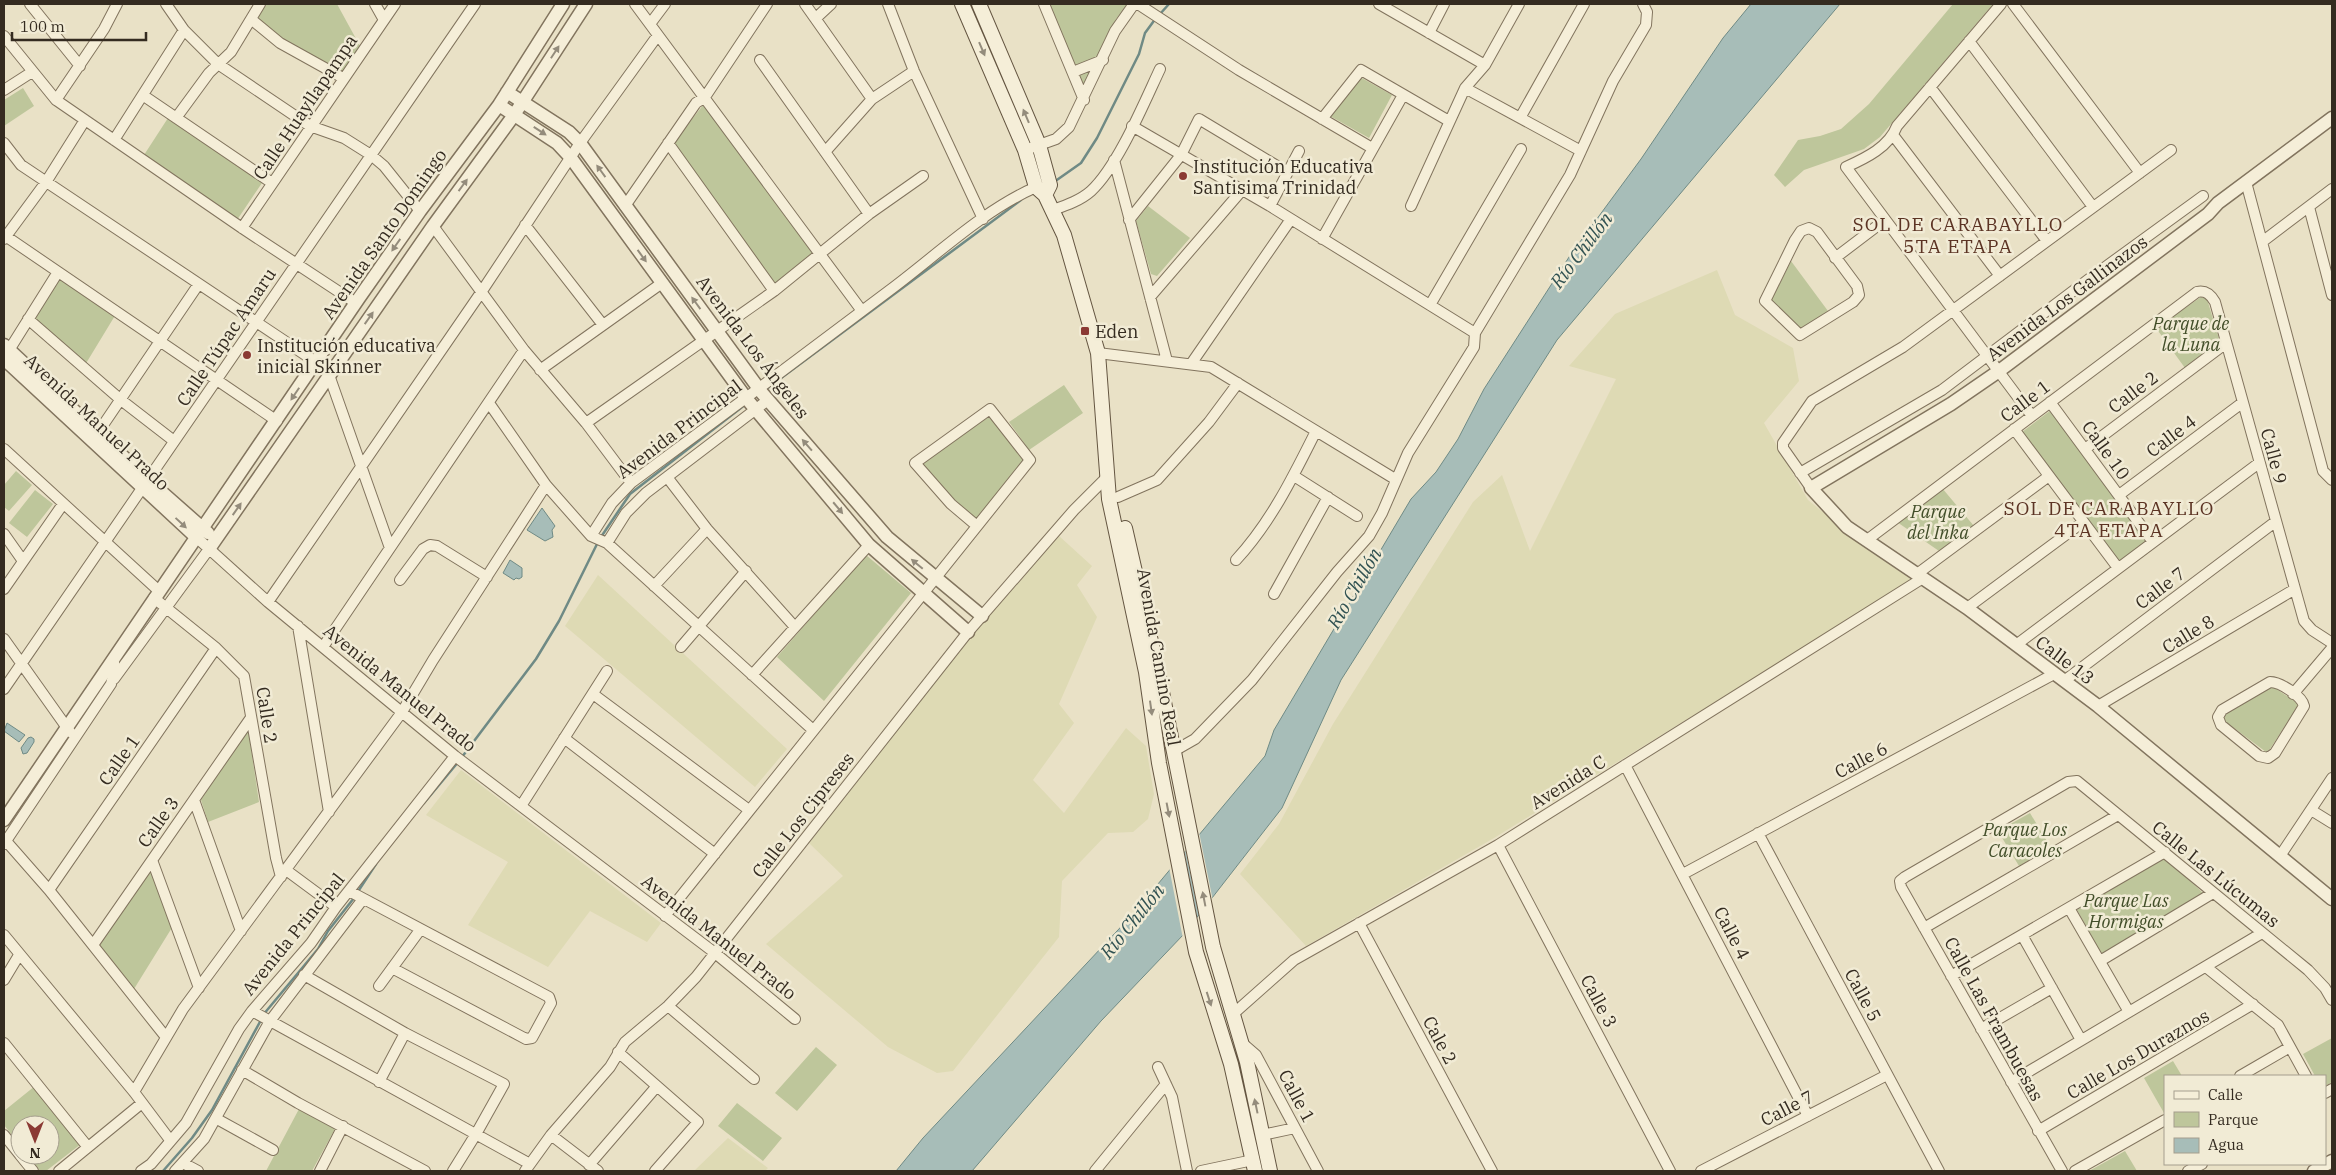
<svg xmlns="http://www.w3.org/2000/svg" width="2336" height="1175" font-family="'IBM Plex Serif',serif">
  <rect width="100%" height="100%" fill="#e9e1c6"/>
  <path fill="#dedab4" d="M1717,270L1735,315L1793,348L1799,381L1764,423L1808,500L1877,556L1913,580L1494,838L1306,946L1240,874L1279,824L1333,724L1473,502L1502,475L1530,551L1616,379L1569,366L1615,314Z
    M1058,535L1092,566L1077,585L1097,617L1059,704L1074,723L1033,780L1064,813L1126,728L1146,746L1154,794L1148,819L1133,832L1108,833L1062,881L1059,937L953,1071L937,1073L888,1047L766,944L843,876L809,843L958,651Z
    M598,575L787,749L755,787L565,626Z
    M461,770L661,923L647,942L590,911L548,967L468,925L508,862L426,815Z
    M728,1138L768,1168L765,1171H694Z"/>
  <path fill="#bec69b" d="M266,4H337L360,46L342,73L282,39L257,19Z
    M1049,4H1128L1116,19L1084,93Z
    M1953,4H1993L1880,137L1864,149L1804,170L1785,187L1774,175L1798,140L1820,136L1841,129L1869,104Z
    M1360,77L1392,95L1369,138L1330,116Z
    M23,88L34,106L4,126V100Z
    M704,104L815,256L774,284L673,143Z
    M168,118L264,180L237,220L144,155Z
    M1148,206L1190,238L1157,276L1151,274L1136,221Z
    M1791,261L1828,311L1801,329L1771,301Z
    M59,276L116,314L85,365L33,319Z
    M2201,297L2207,299L2220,342L2185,368L2156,328Z
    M1064,385L1083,413L1029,450L1009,422Z
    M2051,410L2148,541L2119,562L2022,432Z
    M990,416L1024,460L976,521L952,498L921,464Z
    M16,471L32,485L9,511L4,507V485Z
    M1942,488L1974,526L1939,551L1897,522Z
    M35,490L53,504L27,537L9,523Z
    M866,555L911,593L824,701L777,657Z
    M2272,686L2299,704L2270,749L2266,752L2226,722L2223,717L2226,713Z
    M248,728L259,802L208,822L201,800Z
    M2030,813L2051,848L2019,866L1998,831Z
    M2165,857L2204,894L2102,955L2077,910Z
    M151,869L173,926L134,989L98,945Z
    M2332,1038V1082L2325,1086V1076H2315L2303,1054Z
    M816,1047L837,1065L797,1111L775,1093Z
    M2173,1061L2182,1076H2165L2164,1113L2144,1078Z
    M35,1086L81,1144L46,1171H40L28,1155H50V1125H20V1145L4,1125V1111Z
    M737,1103L782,1138L763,1161L718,1126Z
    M299,1109L336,1127L312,1171H266Z
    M2125,1151L2137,1171H2089Z"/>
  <path fill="#a7bdb8" stroke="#6f8a85" d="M1751,4H1840L1557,340L1341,680L1282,808L1184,934L1101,1021L972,1171H896L923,1138L1132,915L1265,756L1274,730L1411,499L1436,472L1458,439L1484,389L1571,254L1641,159L1723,38Z
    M542,508L555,526L552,530L553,537L545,541L527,530Z
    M510,560L522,568V577L519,579L516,578L514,580L503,573Z
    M7,723L25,735L19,742L4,731Z
    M31,737L34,739V742L27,753L23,754L21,748L28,738Z"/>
  <path fill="#e9e1c6" d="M1199,832L1213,901L1200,918L1185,849Z
    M1181,853L1186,936L1183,939L1169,867Z"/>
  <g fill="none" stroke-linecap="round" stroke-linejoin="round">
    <path stroke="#6f8a85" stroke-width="2.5" d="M1160,14L1169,4
      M1054,182L1081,163L1097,138L1139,54L1145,33L1156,18
      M765,390L1021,200
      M601,537L630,494L746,404
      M462,757L536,659L559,621L598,542
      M424,803L459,761
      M357,893L376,864
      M263,1015L318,949L328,931L354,898
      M163,1171L192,1138L212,1110L261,1020"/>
    <g stroke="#82745e" stroke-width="12">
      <path id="minor" d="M30,4L80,66
        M166,4L184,30L218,64L310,126L344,138L371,155L384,166L420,211
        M375,4L384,20
        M635,4L862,311
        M805,4L872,99
        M888,4L914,71L983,219
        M1044,4L1084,100
        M1138,4L1239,70L1372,148
        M1379,4L1485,65
        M2001,4L1897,126C1889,147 1866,158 1846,167L2032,416
        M2013,4L2140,173
        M816,18L831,4
        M251,19L280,43L343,78
        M650,24L665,4
        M1429,33L1444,4
        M4,36L56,100L242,228L356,303
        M1969,41L2093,207
        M760,60L869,214
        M1073,72L1103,60
        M1930,87L2047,241
        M1465,88L1581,151
        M4,90L32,72
        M144,96L272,183
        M56,100L104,29L117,4
        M176,118L209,73L231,52L260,4
        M1520,118L1584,4
        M1322,119L1361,70L1449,121
        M1132,126L1270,206L1475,333
        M1893,135L2000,276
        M114,140L184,30
        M4,143L21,165L316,362
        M668,143L774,291
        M1025,150L1056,139L1069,127L1115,31L1134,4
        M825,152L872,99L914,71
        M1114,160L1167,361
        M2246,182L2323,471L2332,480
        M625,206L696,103L705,97L767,4
        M1270,206L1299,151
        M1411,206L1465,88L1485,65L1519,4
        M2309,207L2332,295
        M1053,210C1067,205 1081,200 1091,191C1118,166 1144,103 1160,69
        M1129,220L1181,155L1199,119L1287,172
        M525,225L603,325
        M433,226L524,350L586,423L631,483
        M242,228L395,4
        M1809,228L1817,232L1857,286L1859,295L1853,302L1800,335L1765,301L1795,240L1801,231Z
        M4,235L277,421
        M4,239L46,182L85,120
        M1322,239L1403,95
        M2262,242L2332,189
        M1835,258L1885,220
        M1150,297L1243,189
        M1430,305L1521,149
        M28,319L121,400L174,441
        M1098,353L1211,367L1395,479
        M6,355L58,272
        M1191,364L1291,219
        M540,370L662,283
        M329,375L390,548
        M2050,402L2153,542
        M489,403L546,485L591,536L607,543L626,513L646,493L768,400
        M586,423L774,291L869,214L923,176
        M2014,429L2118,568
        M95,437L198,285
        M4,449L159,591
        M2085,449L2225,344
        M1800,473L1942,390L2093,276L2203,196
        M1294,476L1357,516
        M667,477L707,529L794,626
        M1811,488L1783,448V443L1812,401L1903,347L2171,150
        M2119,495L2242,403
        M1118,497L1157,480L1209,422L1238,383
        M4,534L23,561
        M591,536L612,503L631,483C718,419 804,355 890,290C937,255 982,211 1036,187
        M196,537L268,602L455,756L715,953L795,1019
        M1867,540L2197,292C2206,290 2211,295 2215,302L2304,621L2312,630L2332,643
        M607,543L813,730
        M1236,560C1271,522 1293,477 1316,431
        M1917,574L2049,476
        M400,580L423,549L430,545L437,546L487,577
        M654,586L707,529
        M4,589L63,504
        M1274,594L1328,497
        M154,598L216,648L244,676L276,858L281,877
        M268,602L482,291L580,143L658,35
        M1967,608L2083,522
        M298,626L329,812
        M4,639L70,732
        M2016,645L2259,463
        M323,647L524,350
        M681,647L746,571
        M752,675L869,545
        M114,679L209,549
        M2064,681L2275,522
        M2270,682C2280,682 2302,696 2304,706L2275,753L2268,758L2259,756L2221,725L2218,717L2222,710Z
        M4,689L475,4
        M593,694L749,810
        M2293,694L2332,648
        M2098,706L2295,589
        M564,738L715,854
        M1174,751L1195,739L1252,680L1337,572L1369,536L1382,513L1408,453L1474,347L1475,333L1570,175L1613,81L1646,25L1647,12L1643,4
        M1625,765L1808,1116
        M194,800L241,931
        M521,806L607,671
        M2311,810L2332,823
        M1758,833L1939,1171
        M6,841L49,890L165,1036
        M4,844L111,684L114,672V658
        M1498,845L1670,1171
        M2280,856L2332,778
        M152,860L199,988
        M286,870L336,907
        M1683,874L2054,674
        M49,890L216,648
        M349,891L549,997L551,1003L532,1038L526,1039L392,968
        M2069,908L2129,1012
        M665,916C787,764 909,612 1030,460L990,409L915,463L951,504L977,526
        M1359,923L1492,1171
        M1924,928L2118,815
        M4,935L134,1092L170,1140
        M2022,935L2081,1040
        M93,945L250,719
        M2100,961L2213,893
        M2206,967L2278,1025L2306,1076
        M304,975L405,1033L504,1084L476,1134L453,1171
        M1951,976L2165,852
        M4,980L19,955
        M379,986L420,930
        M668,1006L754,1079
        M252,1011L530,1164
        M1232,1015L1294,960L1498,845L1923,578
        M1981,1029L2052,988
        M1241,1042L1256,1055L1318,1171
        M4,1043L87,1146
        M618,1052L698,1122L655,1171
        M1158,1067L1172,1097L1187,1171
        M242,1070L298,1103L425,1171
        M2240,1076L2290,1047
        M379,1082L405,1033
        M2011,1082L2262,933
        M134,1092L183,1009L402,712L433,660L546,485
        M2325,1093L2332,1089
        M217,1119L273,1150
        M2038,1131L2253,1004
        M4,1135L20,1155
        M551,1135L598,1171
        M1262,1135L1295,1128
        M20,1155L33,1171
        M183,1163L198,1171
        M589,1165L657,1086
        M59,1171L142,1103
        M141,1171L151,1164L186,1123L239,1029L252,1011L311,943L336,907L455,756
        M175,1171L204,1139L270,1021L363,899
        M320,1171L343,1126
        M525,1171L551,1135L610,1067L625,1042L668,1006L696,977L968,632L1074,510L1106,478
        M1095,1171L1166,1084
        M1201,1171L1253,1160
        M1701,1171L1887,1075
        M2062,1171L1901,887L1900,881L1905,877L2068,782L2077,781L2308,970L2325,988L2332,1000
        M2075,1171L2165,1120
        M2188,1171L2202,1164"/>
    </g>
    <g stroke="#82745e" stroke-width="15">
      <path id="tertiary" d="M507,92L569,132L580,143L762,393L887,537L982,616
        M499,105L557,143L571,158L746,398L869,545L968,632
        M2332,118L2218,203L2208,214L1999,371L1951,404L1811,488L1847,527L1967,608L2098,706L2332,899
        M4,345L148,480L208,533
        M4,359L196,537
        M209,549L433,226L514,115L586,4
        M4,820L359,298L420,211L499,105L563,4
        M2314,1171L2332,1161"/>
    </g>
    <g stroke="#645541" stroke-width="16">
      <path id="secondary" d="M962,4L1025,150L1036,187L1045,195L1064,235L1098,353L1109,499L1146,672L1159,763L1196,952L1231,1064L1255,1171
        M979,4L1039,145L1050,185L1045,195
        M1125,528L1158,672L1213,947L1247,1062L1270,1171"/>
    </g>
    <use href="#minor" stroke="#f5eed8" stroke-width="10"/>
    <use href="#tertiary" stroke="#f5eed8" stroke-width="12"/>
    <use href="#secondary" stroke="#f5eed8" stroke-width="14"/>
  </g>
  <defs><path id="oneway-solid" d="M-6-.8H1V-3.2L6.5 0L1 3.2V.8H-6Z" transform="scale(1.25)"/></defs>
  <g fill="#948c7c">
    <use href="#oneway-solid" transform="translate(982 49) rotate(67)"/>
    <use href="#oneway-solid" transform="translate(555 52) rotate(-57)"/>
    <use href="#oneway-solid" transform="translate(1026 116) rotate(-113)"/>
    <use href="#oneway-solid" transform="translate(540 131) rotate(33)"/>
    <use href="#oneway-solid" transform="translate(601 171) rotate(-126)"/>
    <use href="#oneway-solid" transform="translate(463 185) rotate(-54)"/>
    <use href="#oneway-solid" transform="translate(396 245) rotate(125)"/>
    <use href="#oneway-solid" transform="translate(642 256) rotate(54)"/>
    <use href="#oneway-solid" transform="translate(696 303) rotate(-126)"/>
    <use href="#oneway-solid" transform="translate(369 318) rotate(-55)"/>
    <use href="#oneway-solid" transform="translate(295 394) rotate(124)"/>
    <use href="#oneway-solid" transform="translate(807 445) rotate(-131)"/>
    <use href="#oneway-solid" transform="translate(838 508) rotate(50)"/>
    <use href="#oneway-solid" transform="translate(237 509) rotate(-55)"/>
    <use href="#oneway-solid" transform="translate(181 523) rotate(43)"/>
    <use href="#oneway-solid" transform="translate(917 564) rotate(-140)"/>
    <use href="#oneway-solid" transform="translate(1151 708) rotate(82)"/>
    <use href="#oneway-solid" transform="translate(1168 810) rotate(79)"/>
    <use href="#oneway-solid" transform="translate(1204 899) rotate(-101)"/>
    <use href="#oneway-solid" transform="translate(1209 999) rotate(72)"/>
    <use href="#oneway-solid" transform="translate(1256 1106) rotate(-102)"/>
  </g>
  <g fill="#8b3a34" stroke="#f1ebd5" stroke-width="2">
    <circle cx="1183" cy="176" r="5"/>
    <rect x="1080" y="326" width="10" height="10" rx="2.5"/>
    <circle cx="247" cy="355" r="5"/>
  </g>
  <g text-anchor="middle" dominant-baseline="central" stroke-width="5" stroke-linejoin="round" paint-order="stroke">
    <g font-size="18" fill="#342b20" stroke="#f1ebd5">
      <text transform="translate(305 107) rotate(-56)">Calle Huayllapampa</text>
      <text transform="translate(384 234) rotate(-55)">Avenida Santo Domingo</text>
      <text transform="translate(2067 298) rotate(-37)">Avenida Los Gallinazos</text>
      <text transform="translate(226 337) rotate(-56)">Calle Túpac Amaru</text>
      <text transform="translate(753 347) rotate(53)">Avenida Los Ángeles</text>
      <text transform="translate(2133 392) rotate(-37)">Calle 2</text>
      <text transform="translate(2025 401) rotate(-37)">Calle 1</text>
      <text transform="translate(97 422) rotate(43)">Avenida Manuel Prado</text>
      <text transform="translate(679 429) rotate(-37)">Avenida Principal</text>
      <text transform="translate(2171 436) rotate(-37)">Calle 4</text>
      <text transform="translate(2106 450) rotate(54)">Calle 10</text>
      <text transform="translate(2274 456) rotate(75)">Calle 9</text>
      <text transform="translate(2160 588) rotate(-37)">Calle 7</text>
      <text transform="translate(2188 634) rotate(-31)">Calle 8</text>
      <text transform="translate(1159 657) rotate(80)">Avenida Camino Real</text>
      <text transform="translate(2065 660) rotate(37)">Calle 13</text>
      <text transform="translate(400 688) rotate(39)">Avenida Manuel Prado</text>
      <text transform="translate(267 715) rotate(81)">Calle 2</text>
      <text transform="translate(119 760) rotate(-55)">Calle 1</text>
      <text transform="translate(1861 760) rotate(-28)">Calle 6</text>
      <text transform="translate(1568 782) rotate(-32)">Avenida C</text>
      <text transform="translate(803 815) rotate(-52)">Calle Los Cipreses</text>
      <text transform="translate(158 822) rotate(-55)">Calle 3</text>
      <text transform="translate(2216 874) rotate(39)">Calle Las Lúcumas</text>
      <text transform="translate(1732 933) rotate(63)">Calle 4</text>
      <text transform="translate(293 934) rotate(-51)">Avenida Principal</text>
      <text transform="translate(719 937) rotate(38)">Avenida Manuel Prado</text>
      <text transform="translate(1863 995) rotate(62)">Calle 5</text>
      <text transform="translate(1599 1001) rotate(62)">Calle 3</text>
      <text transform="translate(1994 1019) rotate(61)">Calle Las Frambuesas</text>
      <text transform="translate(1440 1040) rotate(62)">Cale 2</text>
      <text transform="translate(2138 1054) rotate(-30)">Calle Los Duraznos</text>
      <text transform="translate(1297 1096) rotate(62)">Calle 1</text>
      <text transform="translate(1787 1108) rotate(-27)">Calle 7</text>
    </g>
    <g font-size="18" fill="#342b20" stroke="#f1ebd5" text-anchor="start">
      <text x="1193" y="166">Institución Educativa<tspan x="1193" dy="21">Santisima Trinidad</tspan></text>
      <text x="1095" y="331">Eden</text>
      <text x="257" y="345">Institución educativa<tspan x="257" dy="21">inicial Skinner</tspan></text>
    </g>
    <g font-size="18" font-style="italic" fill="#424e29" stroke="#f1ebd5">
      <text x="2191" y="323">Parque de<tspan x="2191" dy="21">la Luna</tspan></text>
      <text x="1938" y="511">Parque<tspan x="1938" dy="21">del Inka</tspan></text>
      <text x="2025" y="829">Parque Los<tspan x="2025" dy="21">Caracoles</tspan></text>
      <text x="2126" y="900">Parque Las<tspan x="2126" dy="21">Hormigas</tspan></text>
    </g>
    <g font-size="19" letter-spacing="1" fill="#5c3424" stroke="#f1ebd5">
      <text x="1958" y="224">SOL DE CARABAYLLO<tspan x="1958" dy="22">5TA ETAPA</tspan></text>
      <text x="2109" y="508">SOL DE CARABAYLLO<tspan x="2109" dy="22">4TA ETAPA</tspan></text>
    </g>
    <g font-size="19" font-style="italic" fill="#315252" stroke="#f1ebd5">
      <text transform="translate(1581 250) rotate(-53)">Río Chillón</text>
      <text transform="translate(1354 588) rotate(-60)">Río Chillón</text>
      <text transform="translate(1132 921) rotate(-51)">Río Chillón</text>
    </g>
  </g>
  <rect width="2336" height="1175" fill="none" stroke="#342b20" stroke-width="10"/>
  <rect x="2164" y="1075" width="162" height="90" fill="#f1ebd5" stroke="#a59e8d"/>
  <rect x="2174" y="1091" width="25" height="8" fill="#f5eed8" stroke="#a59e8d"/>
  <text x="2208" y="1100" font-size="15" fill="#342b20">Calle</text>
  <rect x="2174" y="1112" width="25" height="15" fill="#bec69b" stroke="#a59e8d"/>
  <text x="2208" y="1125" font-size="15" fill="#342b20">Parque</text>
  <rect x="2174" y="1138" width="25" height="15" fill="#a7bdb8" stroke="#a59e8d"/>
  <text x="2208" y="1150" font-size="15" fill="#342b20">Agua</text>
  <g transform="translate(35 1140) rotate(180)"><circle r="24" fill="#f1ebd5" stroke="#a59e8d"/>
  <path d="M0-4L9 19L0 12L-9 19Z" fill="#8b3a34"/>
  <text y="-8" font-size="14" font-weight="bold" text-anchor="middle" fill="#342b20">N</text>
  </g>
  <path d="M12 32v8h134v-8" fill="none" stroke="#342b20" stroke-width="2.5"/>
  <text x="20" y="32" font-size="15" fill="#342b20" stroke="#f1ebd5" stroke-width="4" paint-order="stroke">100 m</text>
</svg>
